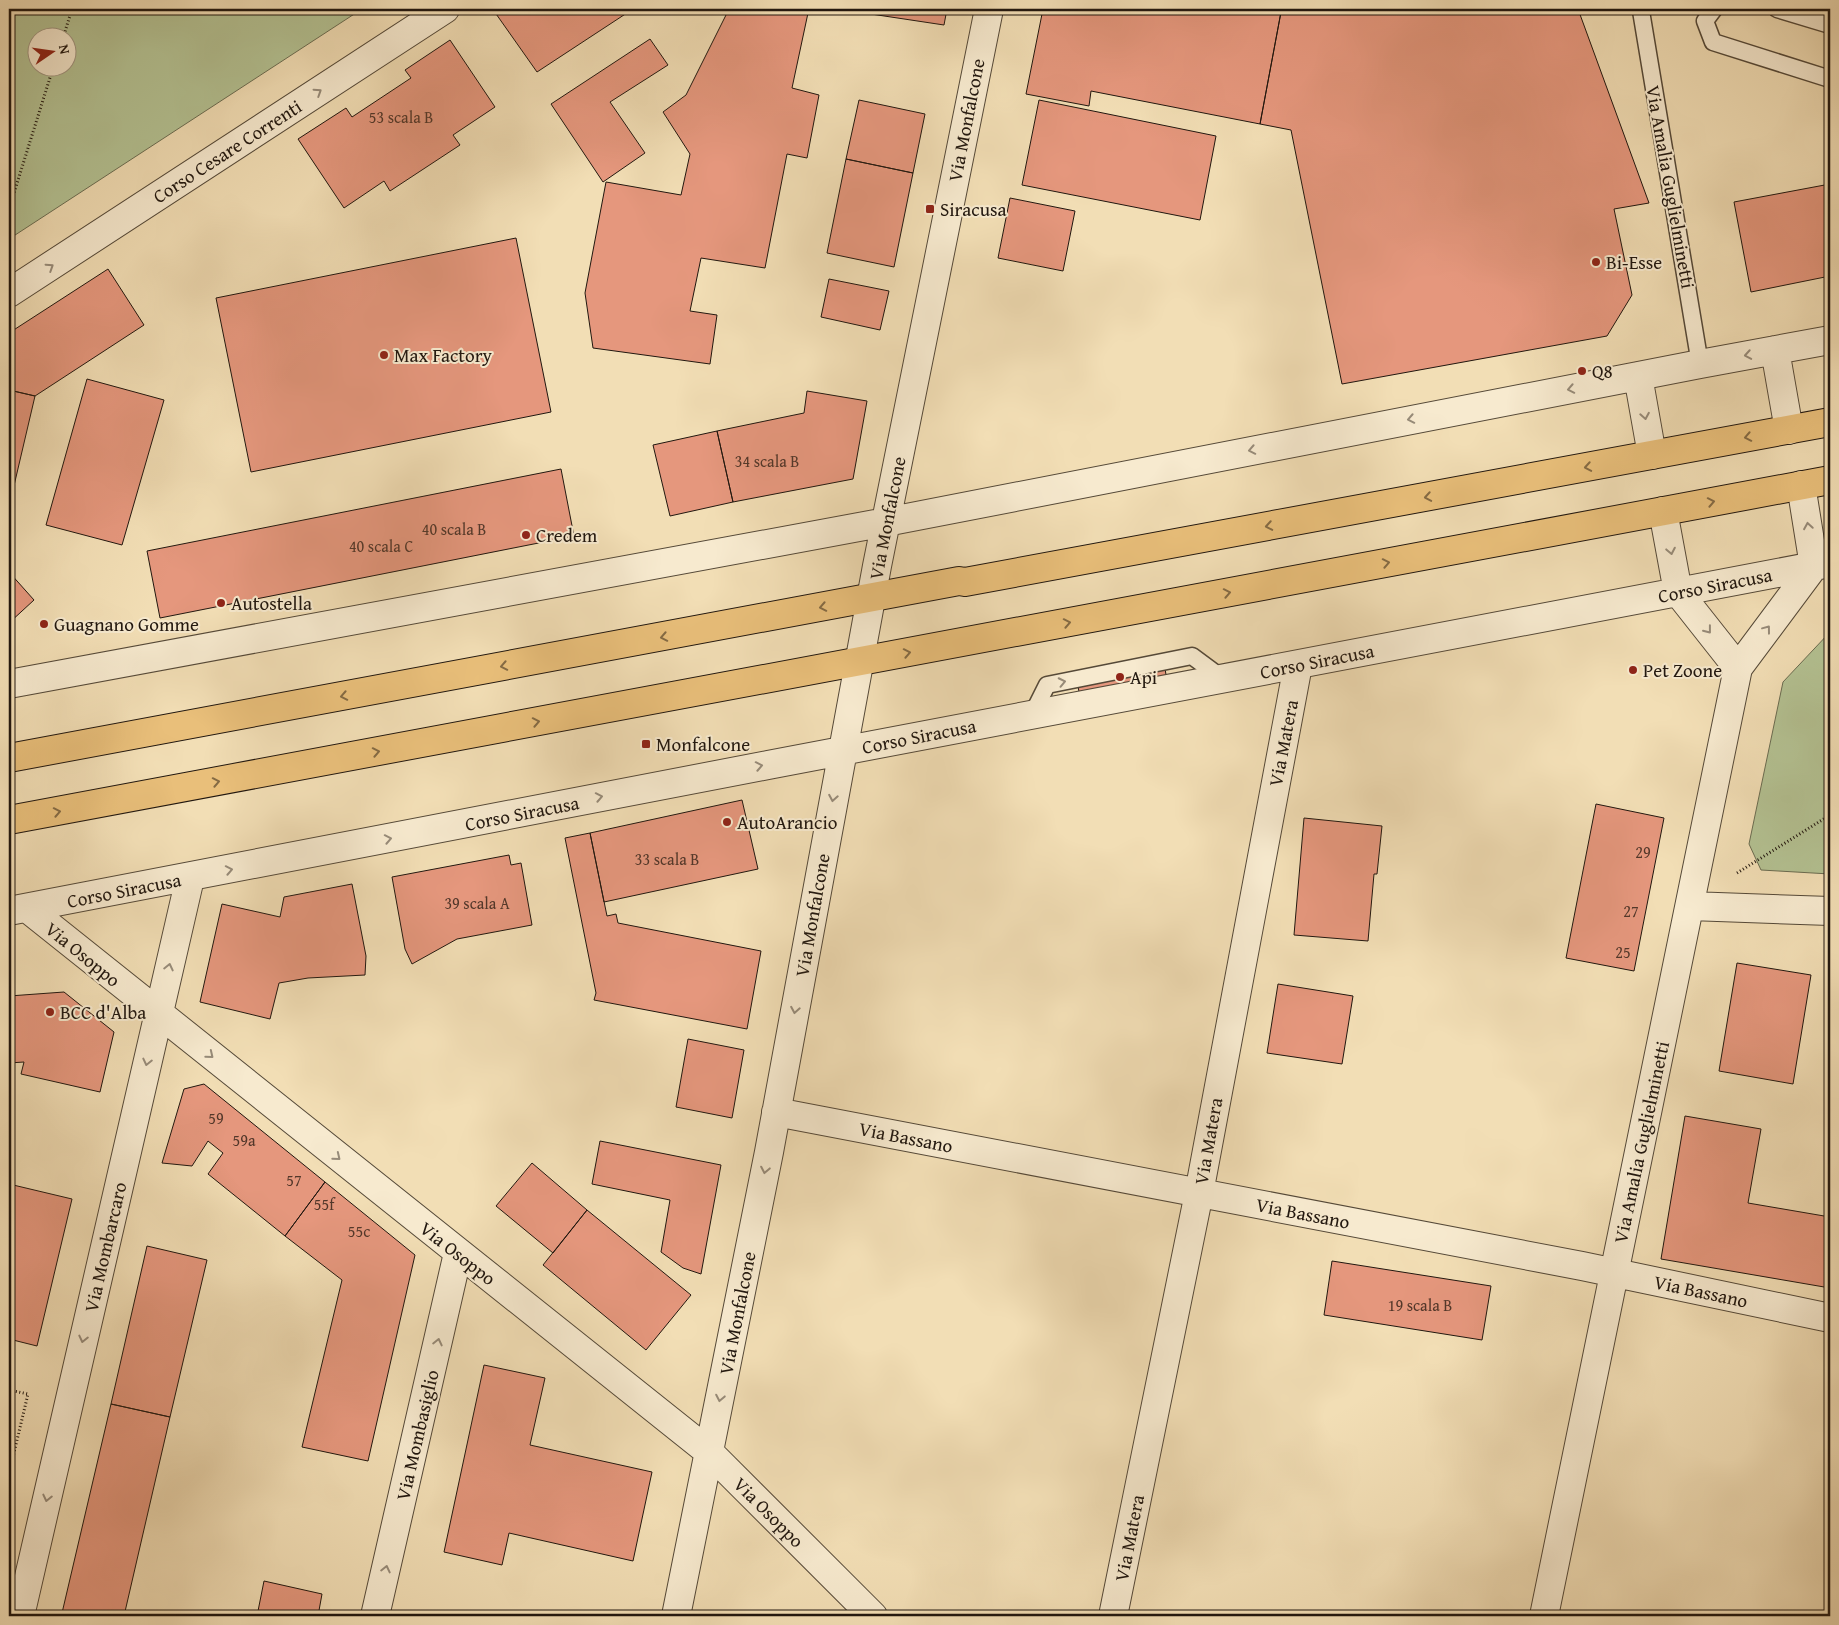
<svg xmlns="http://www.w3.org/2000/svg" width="1839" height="1625" font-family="'Gentium Book Plus',serif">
  <rect width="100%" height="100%" fill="#f2deb5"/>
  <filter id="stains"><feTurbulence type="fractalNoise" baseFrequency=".004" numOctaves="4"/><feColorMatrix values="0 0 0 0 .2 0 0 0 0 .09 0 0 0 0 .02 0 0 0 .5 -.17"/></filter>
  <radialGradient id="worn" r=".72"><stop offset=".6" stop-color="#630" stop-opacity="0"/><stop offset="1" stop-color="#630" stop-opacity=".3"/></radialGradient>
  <path fill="#b4c293" stroke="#6a6c51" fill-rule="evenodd" d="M9,9H362L9,239ZM38,38H68V68H38Z
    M1830,632V874L1761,870L1749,844L1783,682Z"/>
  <path fill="#e5977d" stroke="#21170f" d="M497,9H633L537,72L494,11Z
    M729,9H788L808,13L792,88L819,95L807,158L787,154L765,268L701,258L690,311L717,315L710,364L593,348L585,293L606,182L681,195L690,154L663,112L686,95Z
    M872,9H947L944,25L871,14Z
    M1043,9H1265L1281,12L1260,124L1091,91L1089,106L1026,94Z
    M1300,9H1578L1649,203L1614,209L1632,295L1607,336L1342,384L1291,130L1260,124L1281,12Z
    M650,39L668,65L610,102L645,153L603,182L551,104Z
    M450,40L495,107L453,135L460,145L390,191L384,181L344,208L298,139L346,108L352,117L411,78L405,70Z
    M859,100L925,114L913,173L846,159Z
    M1039,100L1216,136L1200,220L1022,185Z
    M846,159L913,173L894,267L827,253Z
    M1830,184V276L1751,292L1734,202Z
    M1010,198L1075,211L1063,271L998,258Z
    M516,238L551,412L251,472L216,298Z
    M108,269L144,325L35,396L9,390V333Z
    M829,279L889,291L880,330L821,317Z
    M87,379L164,400L122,545L46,525Z
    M9,390L35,396L9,507Z
    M807,391L867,401L853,479L733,502L717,431L804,413Z
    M717,431L733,502L670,516L653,445Z
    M561,469L574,536L160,618L147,551Z
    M9,572L34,600L9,623Z
    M1163,656L1167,681L1080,698L1076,674Z
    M742,800L758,869L604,902L590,833Z
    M1596,804L1664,818L1634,971L1566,958Z
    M1304,818L1382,826L1377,874H1374L1368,941L1294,935Z
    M590,833L607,916L616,914L618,923L761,951L747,1029L594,1000L596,993L565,838Z
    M509,855L511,865L521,863L532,925L457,939L412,964L405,949L392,877Z
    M352,884L366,956L365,975L308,978L279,983L270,1019L200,1002L222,904L280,917L284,897Z
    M1737,963L1811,975L1793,1084L1719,1071Z
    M1278,984L1353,996L1342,1064L1267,1053Z
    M64,992L114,1032L100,1092L21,1074L24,1062L9,1063V996Z
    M688,1039L744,1050L732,1118L676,1107Z
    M204,1084L325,1182L285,1236L208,1174L223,1153L208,1141L192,1166L162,1163L184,1089Z
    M1685,1116L1761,1129L1748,1203L1830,1217V1288L1661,1259Z
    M600,1141L721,1165L701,1274L683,1268L661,1252L670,1200L592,1184Z
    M532,1163L587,1210L553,1253L496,1206Z
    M325,1182L415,1255L368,1461L302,1447L342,1280L285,1236Z
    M9,1184L72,1199L37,1346L9,1339Z
    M587,1210L691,1295L646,1350L543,1265Z
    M147,1246L207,1260L170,1417L111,1404Z
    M1332,1261L1491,1286L1482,1340L1324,1315Z
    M484,1365L545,1378L530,1445L652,1472L633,1561L509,1533L502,1565L444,1552Z
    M111,1404L170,1417L124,1616H77L62,1613Z
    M264,1581L322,1594L318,1616H257Z"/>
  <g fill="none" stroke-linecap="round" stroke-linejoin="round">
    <g stroke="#554938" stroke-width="19">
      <path id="service" d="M1714,9L1705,21L1713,42L1830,79
        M1777,9L1830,25
        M1641,11L1700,364
        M1032,715L1047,685L1192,656L1223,679"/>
    </g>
    <g stroke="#554938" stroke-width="30">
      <path id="minor" d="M9,293L445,9
        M1775,350L1789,430
        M1638,376L1652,455
        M1663,511L1678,592L1738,668
        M9,684L886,522L1700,364L1830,340
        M1690,906L1830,911
        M27,908L709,1452L873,1616
        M9,911L768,765L1830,563
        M776,1112L1582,1266L1830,1318
        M20,1616L190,878
        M375,1616L458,1253
        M676,1616L769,1152L877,566L989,9
        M1113,1616L1199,1193L1298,665
        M1544,1616L1738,668L1814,566L1801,485"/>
    </g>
    <g stroke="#21170f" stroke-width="30">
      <path id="primary" d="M9,758L959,581L965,582L1830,422
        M9,820L1830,480"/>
    </g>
    <path stroke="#21170f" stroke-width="3" stroke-dasharray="1 2.5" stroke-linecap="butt" d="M63,38L72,9
      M9,209L53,68
      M1737,873L1830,815
      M9,1390L28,1394L12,1461H9"/>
    <use href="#service" stroke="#f7eacf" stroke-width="16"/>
    <use href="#minor" stroke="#f7eacf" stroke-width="28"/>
    <use href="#primary" stroke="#e9bf7a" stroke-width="28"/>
  </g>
  <defs><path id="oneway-chevron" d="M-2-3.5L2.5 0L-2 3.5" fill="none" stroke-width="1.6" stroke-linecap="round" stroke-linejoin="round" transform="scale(1.25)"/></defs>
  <g stroke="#978b79">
    <use href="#oneway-chevron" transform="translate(318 92) rotate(-33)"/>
    <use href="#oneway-chevron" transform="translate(50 267) rotate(-33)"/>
    <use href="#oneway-chevron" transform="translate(1748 355) rotate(170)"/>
    <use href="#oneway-chevron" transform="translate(1571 389) rotate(169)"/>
    <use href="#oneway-chevron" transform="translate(1645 416) rotate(80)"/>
    <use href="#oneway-chevron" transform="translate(1411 419) rotate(169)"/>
    <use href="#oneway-chevron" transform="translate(1252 450) rotate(169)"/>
    <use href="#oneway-chevron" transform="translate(1808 526) rotate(-99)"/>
    <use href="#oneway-chevron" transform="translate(1671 551) rotate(79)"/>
    <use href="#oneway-chevron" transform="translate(1767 629) rotate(-53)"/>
    <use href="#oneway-chevron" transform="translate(1708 630) rotate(52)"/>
    <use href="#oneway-chevron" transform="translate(1062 682) rotate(-12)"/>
    <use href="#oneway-chevron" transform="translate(759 766) rotate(-11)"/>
    <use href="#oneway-chevron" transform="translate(599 797) rotate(-11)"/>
    <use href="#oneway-chevron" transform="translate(833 798) rotate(100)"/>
    <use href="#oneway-chevron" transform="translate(388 839) rotate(-11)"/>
    <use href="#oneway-chevron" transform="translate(229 870) rotate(-11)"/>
    <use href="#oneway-chevron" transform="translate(169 967) rotate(-77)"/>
    <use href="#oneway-chevron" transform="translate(795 1010) rotate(100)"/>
    <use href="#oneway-chevron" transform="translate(210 1055) rotate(39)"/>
    <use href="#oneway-chevron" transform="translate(147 1062) rotate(103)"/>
    <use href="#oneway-chevron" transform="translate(337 1157) rotate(39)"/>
    <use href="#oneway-chevron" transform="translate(765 1170) rotate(101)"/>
    <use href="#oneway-chevron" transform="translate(83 1339) rotate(103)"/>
    <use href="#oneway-chevron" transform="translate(438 1342) rotate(-77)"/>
    <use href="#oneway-chevron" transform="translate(720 1398) rotate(101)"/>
    <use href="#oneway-chevron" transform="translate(47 1498) rotate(103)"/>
    <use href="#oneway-chevron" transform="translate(386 1569) rotate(-77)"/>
  </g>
  <g stroke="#856b44">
    <use href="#oneway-chevron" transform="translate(1748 437) rotate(169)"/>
    <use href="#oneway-chevron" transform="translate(1588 467) rotate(170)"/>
    <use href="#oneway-chevron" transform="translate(1428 497) rotate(170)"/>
    <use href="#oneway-chevron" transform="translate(1711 502) rotate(-11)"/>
    <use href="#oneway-chevron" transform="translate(1269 526) rotate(170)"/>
    <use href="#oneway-chevron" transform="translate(1386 563) rotate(-11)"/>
    <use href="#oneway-chevron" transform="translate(1227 593) rotate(-11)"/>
    <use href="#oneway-chevron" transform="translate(823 607) rotate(169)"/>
    <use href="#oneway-chevron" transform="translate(1067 623) rotate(-11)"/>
    <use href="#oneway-chevron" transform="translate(664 637) rotate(169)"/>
    <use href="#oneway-chevron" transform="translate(907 653) rotate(-11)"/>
    <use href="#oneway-chevron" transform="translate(504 666) rotate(169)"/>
    <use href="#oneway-chevron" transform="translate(344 696) rotate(169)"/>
    <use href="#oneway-chevron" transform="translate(536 722) rotate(-11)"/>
    <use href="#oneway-chevron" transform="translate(376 752) rotate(-11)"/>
    <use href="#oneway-chevron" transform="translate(216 782) rotate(-11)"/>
    <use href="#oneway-chevron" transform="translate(57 812) rotate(-11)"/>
  </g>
  <g fill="#8f2418" stroke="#f7eacf" stroke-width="2">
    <rect x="925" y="204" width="10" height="10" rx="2.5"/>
    <circle cx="1596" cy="262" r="5"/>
    <circle cx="384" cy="355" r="5"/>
    <circle cx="1582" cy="371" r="5"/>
    <circle cx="526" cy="535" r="5"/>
    <circle cx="221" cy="603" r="5"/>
    <circle cx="44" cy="624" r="5"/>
    <circle cx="1633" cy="670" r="5"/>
    <circle cx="1120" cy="677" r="5"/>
    <rect x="641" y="739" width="10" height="10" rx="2.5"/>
    <circle cx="727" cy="822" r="5"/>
    <circle cx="50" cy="1012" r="5"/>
  </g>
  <g text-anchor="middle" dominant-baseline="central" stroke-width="4" stroke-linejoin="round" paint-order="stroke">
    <g font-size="16" fill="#52372a">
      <text x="401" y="117">53 scala B</text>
      <text x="767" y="461">34 scala B</text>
      <text x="454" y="529">40 scala B</text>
      <text x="381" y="546">40 scala C</text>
      <text x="1643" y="852">29</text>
      <text x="667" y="859">33 scala B</text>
      <text x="477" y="903">39 scala A</text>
      <text x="1631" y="911">27</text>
      <text x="1623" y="952">25</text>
      <text x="216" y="1118">59</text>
      <text x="244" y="1140">59a</text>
      <text x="294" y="1180">57</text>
      <text x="324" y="1204">55f</text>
      <text x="359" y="1231">55c</text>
      <text x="1420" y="1305">19 scala B</text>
    </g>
    <g font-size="19" fill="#21170f" stroke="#f7eacf">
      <text transform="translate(966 120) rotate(-79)">Via Monfalcone</text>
      <text transform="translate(227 151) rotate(-33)">Corso Cesare Correnti</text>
      <text transform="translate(1671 187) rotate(80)">Via Amalia Guglielminetti</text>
      <text transform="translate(887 518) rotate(-79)">Via Monfalcone</text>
      <text transform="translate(1715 585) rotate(-11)">Corso Siracusa</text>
      <text transform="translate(1317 661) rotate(-11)">Corso Siracusa</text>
      <text transform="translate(919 736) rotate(-11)">Corso Siracusa</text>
      <text transform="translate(1283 743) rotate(-79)">Via Matera</text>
      <text transform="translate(522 813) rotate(-11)">Corso Siracusa</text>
      <text transform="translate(124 890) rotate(-11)">Corso Siracusa</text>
      <text transform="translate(812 915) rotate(-80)">Via Monfalcone</text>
      <text transform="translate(83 954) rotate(39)">Via Osoppo</text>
      <text transform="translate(906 1137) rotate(11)">Via Bassano</text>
      <text transform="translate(1208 1141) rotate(-80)">Via Matera</text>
      <text transform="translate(1641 1142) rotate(-78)">Via Amalia Guglielminetti</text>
      <text transform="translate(1303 1213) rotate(11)">Via Bassano</text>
      <text transform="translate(105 1247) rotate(-77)">Via Mombarcaro</text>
      <text transform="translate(458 1253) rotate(38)">Via Osoppo</text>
      <text transform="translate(1701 1291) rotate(12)">Via Bassano</text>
      <text transform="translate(737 1313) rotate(-79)">Via Monfalcone</text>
      <text transform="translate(417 1435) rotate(-77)">Via Mombasiglio</text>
      <text transform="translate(769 1512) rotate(45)">Via Osoppo</text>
      <text transform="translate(1129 1538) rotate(-79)">Via Matera</text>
    </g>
    <g font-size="19" fill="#21170f" stroke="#f7eacf" text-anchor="start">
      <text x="940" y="209">Siracusa</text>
      <text x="1606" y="262">Bi-Esse</text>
      <text x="394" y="355">Max Factory</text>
      <text x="1592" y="371">Q8</text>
      <text x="536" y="535">Credem</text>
      <text x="231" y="603">Autostella</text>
      <text x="54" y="624">Guagnano Gomme</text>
      <text x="1643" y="670">Pet Zoone</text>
      <text x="1130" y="677">Api</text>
      <text x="656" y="744">Monfalcone</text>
      <text x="737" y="822">AutoArancio</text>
      <text x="60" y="1012">BCC d'Alba</text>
    </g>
  </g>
  <rect width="1839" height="1625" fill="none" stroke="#f2deb5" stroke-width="30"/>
  <rect x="10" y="10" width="1819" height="1605" fill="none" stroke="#21170f" stroke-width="2.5"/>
  <rect x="15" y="15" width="1809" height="1595" fill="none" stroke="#21170f"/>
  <g transform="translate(52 52) rotate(77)"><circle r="24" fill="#f7eacf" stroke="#a19682"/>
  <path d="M0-4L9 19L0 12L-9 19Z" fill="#8f2418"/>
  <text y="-8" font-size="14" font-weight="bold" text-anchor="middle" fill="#21170f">N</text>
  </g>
  <rect width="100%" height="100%" filter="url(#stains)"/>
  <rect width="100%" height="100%" fill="url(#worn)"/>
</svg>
